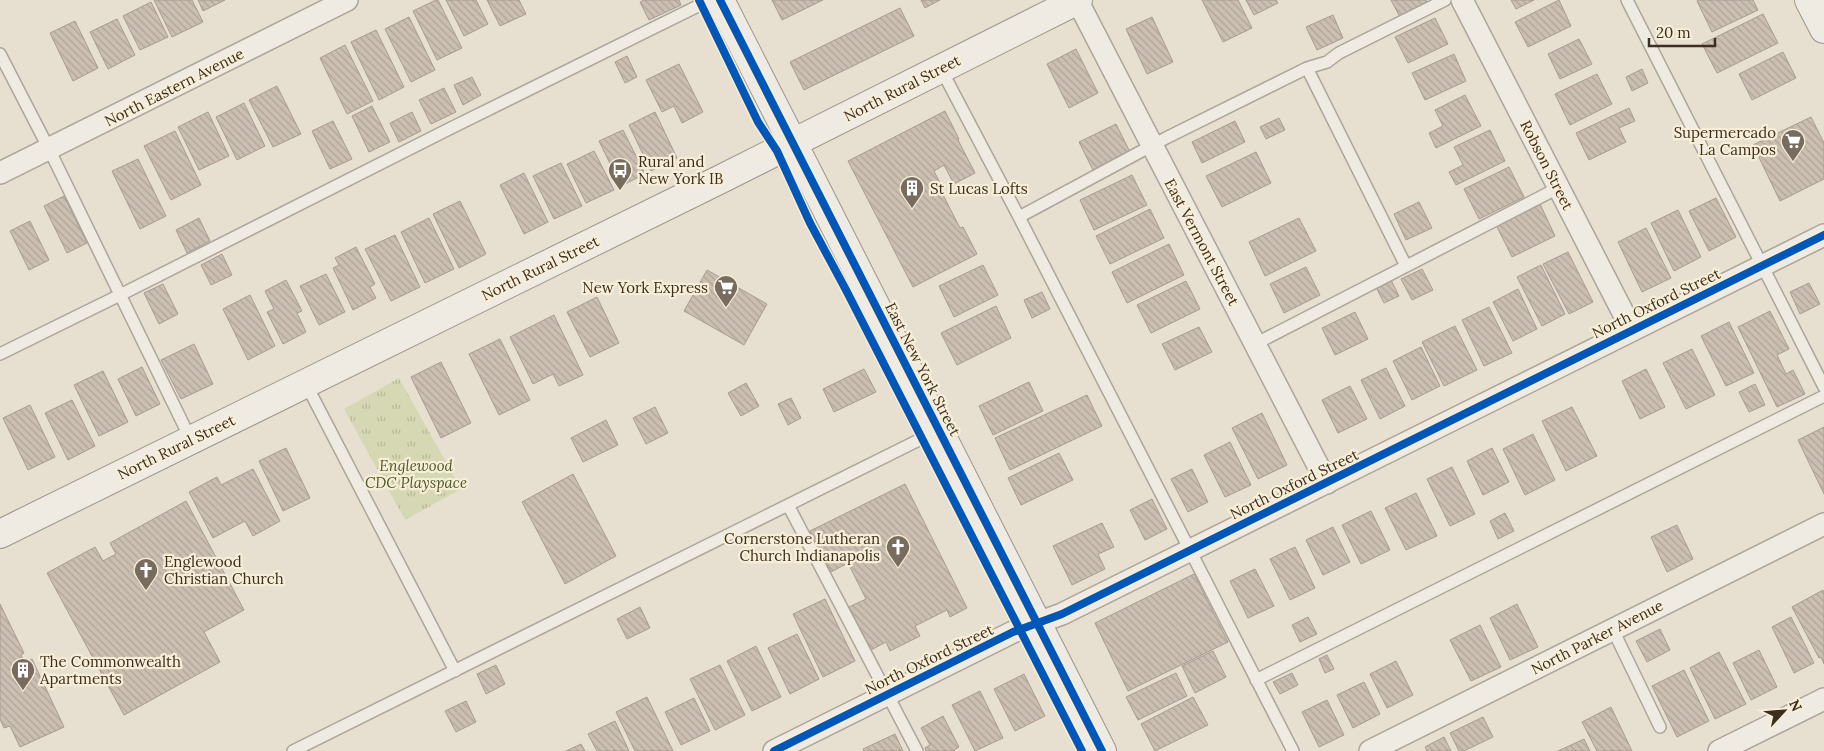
<svg xmlns="http://www.w3.org/2000/svg" width="1824" height="751" font-family="Lora,serif">
  <defs>
    <pattern id="park-tufts" width="24" height="20" patternUnits="userSpaceOnUse" patternTransform="scale(1.25)"><rect width="24" height="20" fill="#d6d7b3"/><path d="M3 7l-1-3M5 7V3M7 7l1-3M15 17l-1-3M17 17v-4M19 17l1-3" fill="none" stroke="#b9b99a"/></pattern>
    <pattern id="building-back-hatch" width="6" height="6" patternUnits="userSpaceOnUse" patternTransform="scale(1.25)"><rect width="6" height="6" fill="#cbbfb2"/><path d="M-1 5l2 2M0 0l6 6M5-1l2 2" fill="none" stroke="#afa499"/></pattern>
  </defs>
  <rect width="100%" height="100%" fill="#e7e0d1"/>
  <path fill="url(#park-tufts)" d="M399,378L461,489L405,520L344,409Z"/>
  <path fill="url(#building-back-hatch)" stroke="#a89c90" d="M154,0H192L203,22L172,37Z
    M198,0H225L203,11Z
    M436,0H438L462,48L437,60L413,11Z
    M446,0H476L488,24L464,36Z
    M487,0H519L526,14L500,26Z
    M644,0H679L681,5L649,20L640,2Z
    M772,0H823L782,20Z
    M921,0H940L925,8Z
    M1202,0H1238L1252,28L1223,42Z
    M1246,0H1276L1278,3L1254,15Z
    M1391,0H1426L1428,6L1401,19Z
    M1511,0H1534L1516,9Z
    M1559,0L1571,26L1528,47L1515,22Z
    M1699,0H1753L1758,10L1712,32L1697,1Z
    M151,2L168,37L140,50L123,16Z
    M900,8L914,36L804,90L790,62Z
    M1763,14L1778,43L1717,73L1702,44Z
    M1333,15L1343,38L1317,50L1306,27Z
    M409,17L435,70L411,82L385,29Z
    M1152,17L1173,62L1147,74L1126,29Z
    M1435,18L1448,44L1408,63L1395,37Z
    M117,19L135,55L108,69L90,32Z
    M75,21L98,68L73,81L50,33Z
    M376,30L404,87L379,100L351,42Z
    M1579,39L1592,64L1560,79L1548,54Z
    M345,45L373,101L347,114L320,58Z
    M1076,49L1098,93L1069,108L1047,64Z
    M1783,52L1796,78L1752,100L1739,74Z
    M1454,54L1466,81L1425,100L1412,73Z
    M627,56L637,77L625,83L615,62Z
    M679,64L703,112L682,123L674,106L662,112L646,80Z
    M1642,69L1648,83L1632,91L1626,77Z
    M1597,74L1612,104L1570,125L1555,94Z
    M472,77L481,95L463,105L454,85Z
    M277,86L301,134L273,147L249,100Z
    M444,88L456,112L431,124L419,100Z
    M1465,95L1481,126L1436,148L1429,133L1443,126L1435,110Z
    M244,103L265,146L237,160L216,117Z
    M372,106L390,142L369,152L352,116Z
    M1629,108L1635,121L1619,128L1626,142L1589,160L1576,133Z
    M945,111L959,139L958,140L975,173L954,184L944,165L934,171L943,189L941,191L960,228L963,227L977,254L913,287L848,161Z
    M208,112L229,156L199,170L178,127Z
    M412,112L421,131L399,142L390,123Z
    M655,112L677,158L651,171L629,125Z
    M1811,117L1824,143V179L1780,201L1753,145Z
    M1279,118L1285,130L1266,139L1260,127Z
    M333,121L352,159L330,169L312,131Z
    M1235,121L1245,142L1202,163L1192,142Z
    M1116,124L1131,154L1094,172L1079,142Z
    M623,130L645,174L621,186L599,141Z
    M1490,130L1505,161L1456,185L1449,172L1463,165L1454,147Z
    M175,131L201,185L171,200L144,146Z
    M594,151L614,190L586,203L567,164Z
    M1256,152L1271,183L1222,207L1206,176Z
    M138,159L166,216L140,229L112,171Z
    M561,163L582,206L554,219L533,176Z
    M1509,167L1524,197L1479,219L1464,189Z
    M524,173L548,222L524,234L500,185Z
    M1132,175L1147,205L1094,230L1080,200Z
    M64,196L87,243L67,253L44,206Z
    M1716,198L1736,237L1709,251L1689,211Z
    M460,201L486,254L459,268L433,214Z
    M1419,202L1432,228L1406,240L1394,214Z
    M1540,204L1555,236L1512,257L1496,225Z
    M1150,209L1164,238L1110,264L1096,236Z
    M1678,210L1701,257L1674,271L1651,223Z
    M199,218L210,241L187,253L176,230Z
    M429,218L454,269L425,283L401,232Z
    M1299,218L1316,251L1265,276L1249,242Z
    M30,221L49,260L29,270L10,231Z
    M1646,228L1671,278L1642,292L1618,242Z
    M395,235L420,287L391,301L365,249Z
    M1169,244L1184,275L1127,303L1112,272Z
    M356,247L375,284L370,287L376,298L353,310L333,268L339,265L335,258Z
    M1568,252L1593,302L1569,314L1543,264Z
    M222,254L232,275L211,285L201,265Z
    M983,265L998,295L954,317L939,286Z
    M1541,265L1565,314L1542,326L1517,277Z
    M1306,267L1320,295L1284,313L1270,284Z
    M1422,269L1433,290L1412,300L1401,279Z
    M707,270L767,304L744,345L684,311Z
    M326,274L345,312L319,325L300,286Z
    M286,280L302,311L297,313L306,332L283,344L267,312L274,309L265,291Z
    M1391,280L1399,296L1384,303L1376,287Z
    M1186,281L1200,309L1151,333L1137,305Z
    M1809,283L1820,304L1800,314L1790,292Z
    M163,284L178,314L159,324L144,293Z
    M1518,289L1537,329L1513,341L1493,302Z
    M1042,292L1050,309L1032,318L1024,300Z
    M250,295L275,346L248,360L223,309Z
    M597,297L619,343L590,357L567,312Z
    M996,306L1011,338L957,365L941,333Z
    M1489,307L1512,353L1484,366L1462,320Z
    M1770,311L1789,349L1777,355L1786,374L1793,370L1805,394L1777,407L1738,327Z
    M1355,312L1368,339L1335,355L1322,328Z
    M554,315L583,375L559,386L553,374L533,384L510,337Z
    M1729,322L1754,373L1726,386L1701,336Z
    M1455,326L1477,370L1444,386L1422,342Z
    M1199,327L1212,352L1175,370L1162,344Z
    M500,339L530,400L499,415L469,354Z
    M194,344L213,384L181,399L161,360Z
    M1421,347L1440,386L1412,400L1393,361Z
    M1692,349L1715,395L1686,409L1663,363Z
    M441,362L471,423L441,438L411,377Z
    M142,367L160,404L136,416L118,379Z
    M1386,368L1405,406L1380,419L1361,380Z
    M864,369L876,392L834,412L823,389Z
    M1646,369L1665,407L1640,419L1622,381Z
    M103,371L128,422L99,436L74,385Z
    M1029,382L1043,411L993,435L979,406Z
    M746,383L759,406L741,416L728,393Z
    M1755,384L1765,405L1749,412L1739,392Z
    M1350,386L1367,419L1338,433L1322,400Z
    M1087,395L1102,426L1010,470L995,438Z
    M791,398L801,418L788,425L778,404Z
    M72,400L95,446L68,460L45,413Z
    M30,405L55,457L28,470L3,418Z
    M655,407L668,433L646,444L633,418Z
    M1572,407L1597,456L1566,471L1542,421Z
    M1262,413L1287,465L1258,479L1232,428Z
    M606,420L618,445L583,462L571,438Z
    M1824,427V494L1798,440Z
    M1533,434L1555,480L1525,495L1503,449Z
    M1230,442L1251,485L1225,497L1204,455Z
    M286,448L310,498L283,511L259,461Z
    M1492,448L1509,482L1483,495L1467,461Z
    M1059,453L1073,480L1021,505L1008,478Z
    M1452,467L1475,514L1450,526L1427,479Z
    M253,469L280,521L253,536L245,521L213,538L189,492L217,477L221,485Z
    M1192,469L1208,502L1188,512L1171,479Z
    M573,474L616,556L565,584L522,502Z
    M905,484L967,608L950,617L947,610L915,626L920,636L890,651L886,642L871,650L849,607L866,599L848,563L831,572L810,531Z
    M1416,493L1437,536L1406,550L1385,508Z
    M1152,499L1167,529L1145,540L1130,510Z
    M186,501L244,610L204,632L220,662L124,715L47,573L95,547L103,561L116,554L110,543Z
    M1371,511L1390,550L1361,564L1342,525Z
    M1505,513L1514,531L1498,539L1490,521Z
    M1102,523L1114,547L1098,554L1105,569L1072,585L1053,546Z
    M1677,525L1693,559L1667,572L1651,537Z
    M1333,527L1350,562L1323,575L1306,540Z
    M1295,547L1315,588L1290,600L1270,559Z
    M1255,569L1274,606L1248,618L1230,581Z
    M1194,574L1228,642L1128,691L1095,623Z
    M1823,590L1824,592V664L1821,657L1819,658L1792,607Z
    M825,599L855,661L823,677L793,614Z
    M0,604L24,653L21,655L25,663L32,659L64,727L20,747L10,726L4,728L0,719Z
    M1517,604L1538,647L1510,660L1490,618Z
    M640,607L650,628L627,639L617,619Z
    M1308,617L1317,634L1300,642L1292,625Z
    M1791,617L1814,663L1794,673L1772,627Z
    M1480,625L1501,667L1471,681L1450,640Z
    M1660,629L1670,650L1647,662L1636,641Z
    M797,634L819,679L790,694L768,648Z
    M756,646L781,697L752,711L727,661Z
    M1759,650L1777,687L1751,700L1733,663Z
    M1213,651L1226,677L1195,693L1182,666Z
    M1719,652L1746,704L1715,719L1690,668Z
    M1327,655L1334,669L1325,673L1319,659Z
    M1396,661L1413,695L1387,708L1370,674Z
    M496,665L505,684L486,694L477,674Z
    M720,665L745,715L715,730L690,679Z
    M1684,670L1709,721L1677,737L1652,686Z
    M1176,673L1187,696L1138,720L1126,697Z
    M1292,673L1298,685L1280,694L1273,682Z
    M1024,674L1045,716L1015,731L994,689Z
    M1364,682L1380,714L1353,728L1337,695Z
    M980,691L1003,738L975,751L952,705Z
    M647,697L673,751H635L616,712Z
    M1193,697L1208,725L1155,751L1141,724Z
    M694,698L710,731L681,745L665,712Z
    M1327,700L1344,735L1319,747L1302,712Z
    M466,701L476,722L456,732L445,711Z
    M1611,707L1632,751H1597L1582,722Z
    M943,716L959,747L954,750L955,751H926L925,748L930,745L921,728Z
    M1483,717L1493,737L1464,751H1459L1450,733Z
    M615,721L629,751H597L588,734Z
    M895,734L903,751H864L863,749Z
    M1444,737L1451,751H1427L1425,747Z
    M1584,739L1590,751H1558Z
    M581,744L585,751H566Z"/>
  <g fill="none" stroke-linecap="round" stroke-linejoin="round">
    <g stroke="#ada599" stroke-width="14">
      <path id="service" d="M1627,0L1824,387
        M0,54L49,149L191,440
        M1307,68L1406,266
        M941,69L1019,217L1293,751
        M1019,217L1166,138L1307,68L1327,62L1339,53L1445,0
        M1255,344L1558,188
        M0,354L120,295L449,129L710,0
        M306,384L455,671
        M788,505L917,751
        M1613,630L1660,727
        M1256,680L1824,396
        M293,751L939,430"/>
    </g>
    <g stroke="#ada599" stroke-width="24">
      <path id="minor" d="M1077,0L1327,483
        M1462,0L1632,330
        M0,173L347,0
        M774,751L1013,632L1062,614L1824,235
        M1370,751L1824,524
        M1719,751L1824,699"/>
    </g>
    <g stroke="#9c958a" stroke-width="30">
      <path id="secondary" d="M720,0L1102,751
        M1809,0L1824,29
        M0,534L721,179L1078,0"/>
    </g>
    <use href="#service" stroke="#efebe3" stroke-width="11"/>
    <use href="#minor" stroke="#efebe3" stroke-width="21"/>
    <use href="#secondary" stroke="#efebe3" stroke-width="28"/>
    <g stroke="#f7eed8" stroke-width="11">
      <path id="cycleway" d="M699,0L758,122L777,151L810,223L846,290L1082,751
        M720,0L1102,751
        M774,751L1013,632L1062,614L1824,235"/>
    </g>
    <use href="#cycleway" stroke="#0057b8" stroke-width="8"/>
  </g>
  <defs>
    <g id="supermarket-pin" transform="scale(1.25)"><path d="M0 17L-7.5 6A9.5 9.5 0 1 1 7.5 6Z" fill="#786c5e" stroke="#f7eed8"/><path d="M-6-5.5h2.5l.6 2H6L4.5 2H-2.5L-4.4-4H-6ZM-1.5 3.2a1.3 1.3 0 1 0 .1 0ZM3 3.2a1.3 1.3 0 1 0 .1 0Z" fill="#fff"/></g>
    <g id="bus-pin" transform="scale(1.25)"><path d="M0 17L-7.5 6A9.5 9.5 0 1 1 7.5 6Z" fill="#786c5e" stroke="#f7eed8"/><path d="M-5-6H5V4H4V6H2V4H-2V6H-4V4H-5ZM-3.5-4V0h7V-4ZM-3.5 1.2v1.5H-2V1.2ZM2 1.2v1.5H3.5V1.2Z" fill="#fff"/></g>
    <g id="building-pin" transform="scale(1.25)"><path d="M0 17L-7.5 6A9.5 9.5 0 1 1 7.5 6Z" fill="#786c5e" stroke="#f7eed8"/><path d="M-4-6H4V6H1V3H-1V6H-4ZM-2.5-4.3h1.7v1.8h-1.7ZM.8-4.3h1.7v1.8H.8ZM-2.5-1h1.7V.8h-1.7ZM.8-1h1.7V.8H.8Z" fill="#fff"/></g>
    <g id="church-pin" transform="scale(1.25)"><path d="M0 17L-7.5 6A9.5 9.5 0 1 1 7.5 6Z" fill="#786c5e" stroke="#f7eed8"/><path d="M-1.2-6h2.4v3.5h3.3v2.4h-3.3V6h-2.4V-.1h-3.3v-2.4h3.3Z" fill="#fff"/></g>
  </defs>
  <g fill-rule="evenodd">
    <use href="#supermarket-pin" x="1793" y="141"/>
    <use href="#bus-pin" x="620" y="170"/>
    <use href="#building-pin" x="912" y="188"/>
    <use href="#supermarket-pin" x="726" y="287"/>
    <use href="#church-pin" x="898" y="547"/>
    <use href="#church-pin" x="146" y="570"/>
    <use href="#building-pin" x="23" y="670"/>
  </g>
  <g text-anchor="middle" dominant-baseline="central" stroke-width="4.5" stroke-linejoin="round" paint-order="stroke">
    <g font-size="15" fill="#3d2e20" stroke="#f7eed8">
      <text transform="translate(174 87) rotate(-27)">North Eastern Avenue</text>
      <text transform="translate(902 88) rotate(-27)">North Rural Street</text>
      <text transform="translate(1547 165) rotate(63)">Robson Street</text>
      <text transform="translate(1202 242) rotate(62)">East Vermont Street</text>
      <text transform="translate(540 268) rotate(-26)">North Rural Street</text>
      <text transform="translate(1656 303) rotate(-26)">North Oxford Street</text>
      <text transform="translate(923 369) rotate(63)">East New York Street</text>
      <text transform="translate(176 447) rotate(-26)">North Rural Street</text>
      <text transform="translate(1294 484) rotate(-26)">North Oxford Street</text>
      <text transform="translate(1597 637) rotate(-27)">North Parker Avenue</text>
      <text transform="translate(929 659) rotate(-26)">North Oxford Street</text>
    </g>
    <g font-size="15" fill="#3d2e20" stroke="#f7eed8" text-anchor="start">
      <text x="1776" y="132" text-anchor="end">Supermercado<tspan x="1776" dy="17">La Campos</tspan></text>
      <text x="638" y="161">Rural and<tspan x="638" dy="17">New York IB</tspan></text>
      <text x="930" y="188">St Lucas Lofts</text>
      <text x="708" y="287" text-anchor="end">New York Express</text>
      <text x="880" y="538" text-anchor="end">Cornerstone Lutheran<tspan x="880" dy="17">Church Indianapolis</tspan></text>
      <text x="164" y="561">Englewood<tspan x="164" dy="17">Christian Church</tspan></text>
      <text x="40" y="661">The Commonwealth<tspan x="40" dy="17">Apartments</tspan></text>
    </g>
    <g font-size="15" font-style="italic" fill="#4d5a26" stroke="#f7eed8">
      <text x="416" y="465">Englewood<tspan x="416" dy="17">CDC Playspace</tspan></text>
    </g>
  </g>
  <g transform="translate(1784 711) rotate(64)" stroke="#f7eed8" stroke-width="4" paint-order="stroke">
  <path d="M0-4L9 19L0 12L-9 19Z" fill="#3d2e20"/>
  <text y="-8" font-size="14" font-weight="bold" text-anchor="middle" fill="#3d2e20">N</text>
  </g>
  <path d="M1649 38v8h66v-8" fill="none" stroke="#3d2e20" stroke-width="2.5"/>
  <text x="1656" y="38" font-size="15" fill="#3d2e20" stroke="#f7eed8" stroke-width="4" paint-order="stroke">20 m</text>
</svg>
